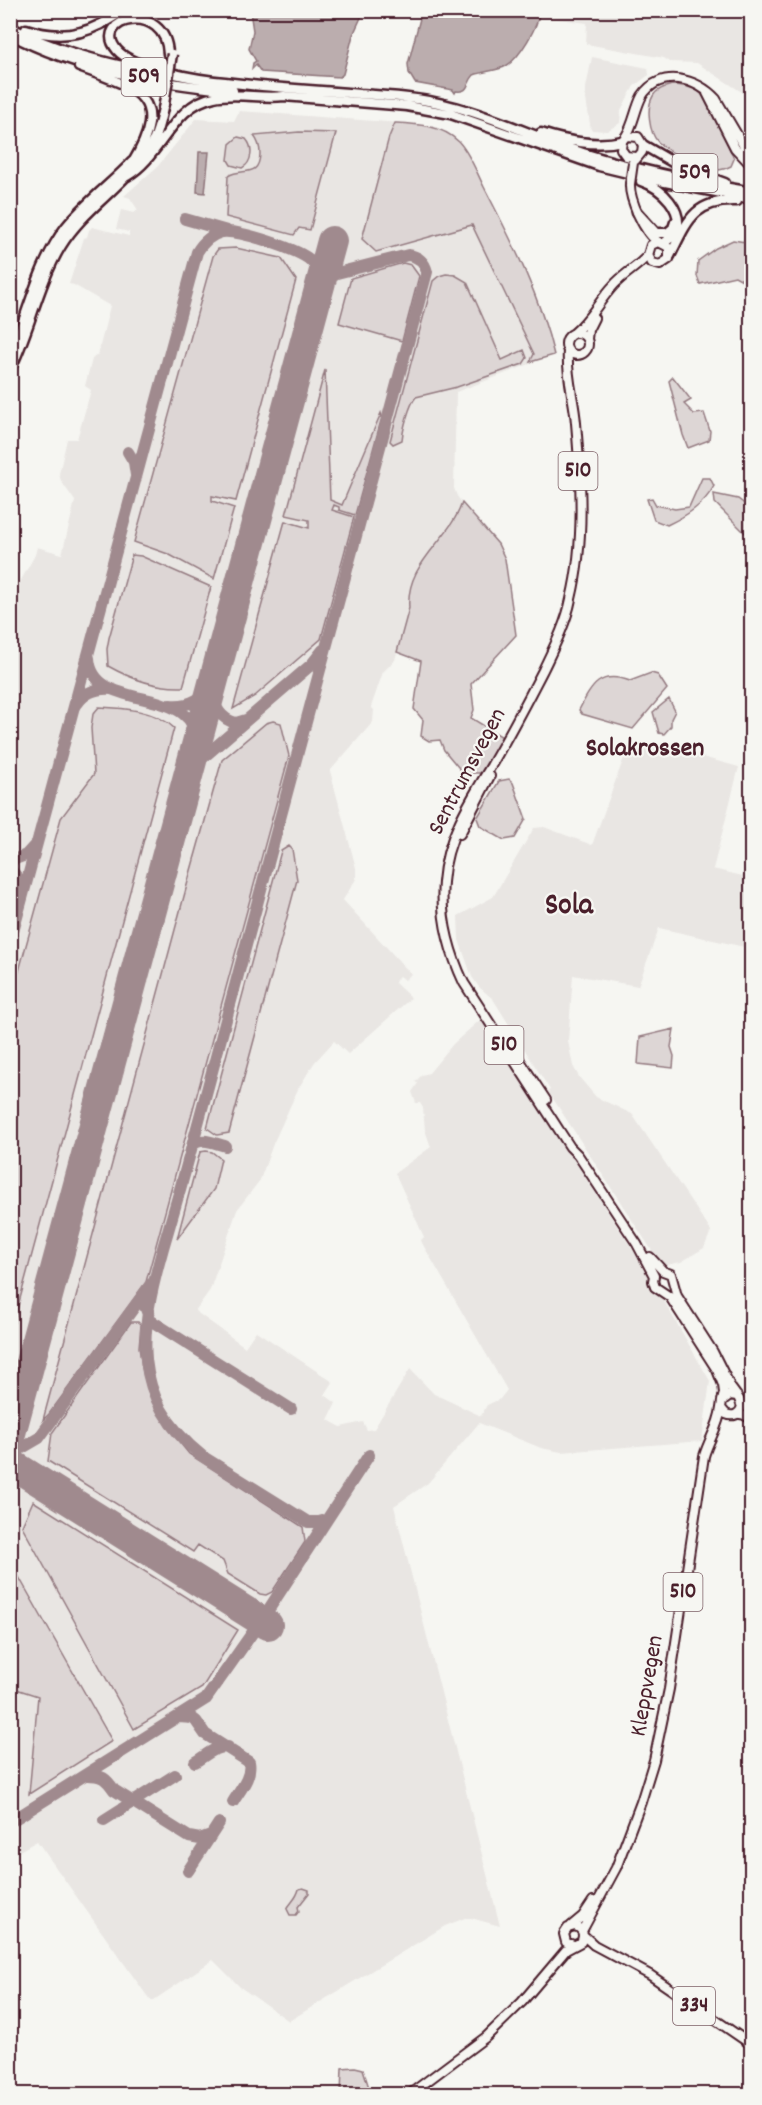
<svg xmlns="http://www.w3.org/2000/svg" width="762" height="2105" font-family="Dekko,sans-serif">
  <rect width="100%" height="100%" fill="#f6f6f2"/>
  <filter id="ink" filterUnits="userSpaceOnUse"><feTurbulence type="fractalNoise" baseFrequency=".0167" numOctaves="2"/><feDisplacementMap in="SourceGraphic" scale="12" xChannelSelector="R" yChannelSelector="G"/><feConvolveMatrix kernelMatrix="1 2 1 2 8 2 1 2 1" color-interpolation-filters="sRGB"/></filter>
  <g filter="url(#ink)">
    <path fill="#e9e6e3" d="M544,11H751V98L697,63L670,62L664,58L586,44L587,23L552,18Z
      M592,57L648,68L649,75L634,86L621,110L620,123L607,131L591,130L585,93Z
      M239,111L427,125L443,132L459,142L504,226L525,271L546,322L554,355L456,392L454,488L457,496L462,503L448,532L436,543L414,576L408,601L409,608L395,660L383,672L371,707L374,710L373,722L330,771L356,868V879L343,900L411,974L405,980L400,976L396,980L395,983L411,998L348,1054L334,1041L314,1063L298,1089L273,1144L260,1180L237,1210L210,1290L195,1311L245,1347L256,1331L333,1382L325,1395L336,1403L328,1420L341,1427L363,1422L367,1430L374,1429L410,1369L434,1394L481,1416L487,1405L500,1399L507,1390L422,1243L421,1240L424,1237L395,1173L431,1147L425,1130L423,1108L420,1103H416L412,1092L418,1083L415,1082L422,1075L429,1073L453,1044L481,1019L646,1270L710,1381L702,1441L561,1452L541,1448L479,1423L428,1483L394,1506L500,1926L471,1918H465L445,1926L289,2021L240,1987L213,1960L154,2000H150L37,1841L16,1853L11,1873L10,600L35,555L37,547L62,554L75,501L61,481L59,474L67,439H77L91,390L85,386L92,359L98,354L110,306L74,285L69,284L84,238L87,237L89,230L92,227L129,236V232L116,229L121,210L134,213L138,210L130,198L124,196L158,166L196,119L234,121Z
      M629,744L662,746L739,767L713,869L751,878L752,927L749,948L659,928L638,986L573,975L568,1041L573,1066L579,1077L596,1097L632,1114L711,1231L704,1248L681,1262L662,1266L548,1091L550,1090L493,999L479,987L472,977L459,940L458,916L493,897L534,828L544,827L592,845Z"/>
    <path fill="#ddd6d5" stroke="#947a80" stroke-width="1.5" d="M672,85C682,85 690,86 699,92C713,103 727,142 734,159L731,166C727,168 722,170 717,170C702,169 669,153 658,142C649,132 646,108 653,96C657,89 665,87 672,85Z
      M395,123C417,124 442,125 459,142C470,154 477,173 484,187C512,241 540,296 554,355L530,362L534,354L472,225L376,252L362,239L389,137Z
      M299,132L336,133L310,230L299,228L294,235L226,217L228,176C242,167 259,179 260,154C260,147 259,142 254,136Z
      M238,137L246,139C254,148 252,163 242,168L231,165L228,160L230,144Z
      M733,240L751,243V283L744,281L735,276L700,284L697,276L698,261L716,248Z
      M236,248L281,258L296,280L236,501L212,496V501L234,508L214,579L168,554L134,542L213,256L218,249Z
      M403,263L411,265L419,276L402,341L339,323L351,278Z
      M446,274L455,275L467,282L502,360L524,350L527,358L523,364L457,387L416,397C409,405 403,430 402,440L393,444L390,441L433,281L439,276Z
      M325,370L330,500L342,505L381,413L382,417L355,515L339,510V507L334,505L332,510L354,517L321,639L255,696L233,709L285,521L309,528V520L286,515Z
      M673,377L691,400L684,404L694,414L704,413L710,431L709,440L688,448L683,435L669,381Z
      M702,478H710L714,486C704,505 686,516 667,525L654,520L647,499L652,498L656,505L675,509L689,507Z
      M714,494L738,499L751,509V527L745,533L715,503Z
      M462,503L498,544L505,559L516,635L471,684L474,710L471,718L504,738L482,773H463L444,750L440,740L429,741L421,736L423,720L414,709L421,661L397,652L409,608C405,563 449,541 462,503Z
      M132,555L141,556L211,587L183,687C156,688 131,679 108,666L107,649L109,638Z
      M651,673L658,675L667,689L633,729L582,714L579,710C592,685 600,670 630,681Z
      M669,699L675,711L671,719V726L664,734L659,733L653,712Z
      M99,707C124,708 156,710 174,728L11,1332V1000L61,818L94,774L91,728L93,714Z
      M273,721L281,723L289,756L146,1282L49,1414L43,1420L190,874L222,760L266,723Z
      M509,779L513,783L526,819L515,838L504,840L480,826L477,818L499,781Z
      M289,846L292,849L297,880L229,1133L217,1135L207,1128L281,851Z
      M674,1029L671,1047L674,1056L673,1068L638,1064L640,1037Z
      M206,1151L212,1152L221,1159L214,1189L177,1239L200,1152Z
      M131,1322H138L141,1325L139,1347L142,1368L148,1391L167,1427L189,1454L303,1527L305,1542L272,1592L266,1595L260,1594L228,1574L223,1561L198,1545L193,1552L48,1461L52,1433Z
      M33,1501L238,1630L202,1688L134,1729L22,1526Z
      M11,1563L112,1741L29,1794L38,1696L13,1688L11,1691Z
      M303,1888L309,1890V1893L298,1907L299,1911L296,1915H290L287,1909C291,1902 297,1898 299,1889Z
      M355,2067L363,2069L371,2094H341L342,2068Z"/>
    <path fill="#bbadae" stroke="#8e747a" stroke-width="1.5" d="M250,11V10L364,11L353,35L343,74L340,77L261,72L256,65L252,69L253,63L256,61L249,49L253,31Z
      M422,11V10L540,11C538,26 520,58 506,66C497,71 484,71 474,75C466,83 470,93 456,91L455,93L453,90L415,83L409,73L408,64Z
      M199,152H209L205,193L197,192Z"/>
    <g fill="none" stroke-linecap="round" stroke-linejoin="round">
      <path stroke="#a08a8e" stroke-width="12" d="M185,219L227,231
        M128,452L134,462L136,475
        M89,658C92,718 209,678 195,753
        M211,692C215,707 220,719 236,723L246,720
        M77,704C85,692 96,688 111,689
        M170,705C190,707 206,698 214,680
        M191,768L312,664L323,650
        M10,861L26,855L36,844
        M10,869L18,878L22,894
        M10,943L197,252C203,242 210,235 222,232C237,229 301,250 311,261C319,268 320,277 320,287
        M192,1146L427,272C425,262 418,256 408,255L337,273L327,278L320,287
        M225,1146C213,1143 201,1136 192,1146C183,1180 173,1214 163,1248C140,1330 128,1396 202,1456L308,1522H319L326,1520
        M146,1309L150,1320L291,1409
        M10,1455L39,1438L151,1284
        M248,1612L258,1615L267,1612
        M179,1717L192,1718L196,1721L205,1734L249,1762C252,1777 240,1790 233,1802
        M195,1762C207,1755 213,1747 228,1747
        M87,1775C102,1775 106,1778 114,1790L189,1837L200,1839L211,1835
        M104,1820L175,1775
        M10,1822L206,1699L267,1612L369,1455
        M188,1871L219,1823"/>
      <path stroke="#a08a8e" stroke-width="30" d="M10,1437L332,241
        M10,1463L268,1625"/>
      <g stroke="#4a1f2b" stroke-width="11">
        <path id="secondary" d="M737,1414L743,1415L752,1420"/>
      </g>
      <g stroke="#4a1f2b" stroke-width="12">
        <path id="primary" d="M707,93L735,148L752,166
          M626,136C634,124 635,109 642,96C660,68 697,78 716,99L752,160
          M633,163L642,152L643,145L638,137L626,136L622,141L621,149L626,156L636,157
          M630,184C629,198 644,233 657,241C662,244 665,244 669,248V259L660,265L652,263L648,255L651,245L658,242
          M566 344a11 11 0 1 1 22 0a11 11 0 1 1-22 0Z
          M574,333C590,320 599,301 613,286C623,274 638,267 648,255
          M587,339L588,330L594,318
          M568,351C566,375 574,398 576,423C581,480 585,542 571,599C566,624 554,647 543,670C526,703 509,735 491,766C469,802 446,839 443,882C440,918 449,951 464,983L570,1147L578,1155L637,1244L654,1276L653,1281L655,1287L670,1297L717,1370L723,1385L724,1393L722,1401
          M460,834L490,776
          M513,1050L546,1100
          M650,1257L663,1271L671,1274L677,1296L713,1352L731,1388L739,1399L742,1407C739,1415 733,1417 726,1414L721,1408L722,1401L730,1395L737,1396
          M571,1926L583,1916L593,1901
          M582,1931L616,1868L641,1802L654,1760L669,1689L704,1456C709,1439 719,1426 721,1408
          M583,1935L594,1945L650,1975L752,2045
          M410,2094L486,2037L522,2002L566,1950L581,1942C585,1935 583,1929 575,1926L568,1928L564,1934L566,1942L573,1945"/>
      </g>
      <g stroke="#4a1f2b" stroke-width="13">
        <path id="trunk" d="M10,27C53,50 102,62 149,72
          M26,29C50,37 76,37 99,25C108,21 115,15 124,12
          M10,34C77,70 158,83 233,91
          M168,54C166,0 90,18 117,50C133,69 200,80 225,82C270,88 315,90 360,94C391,96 421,98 451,106C496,117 539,139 583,153C638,170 695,182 752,192
          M79,67C134,87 173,96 133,162
          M541,133C565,141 597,147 622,141
          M643,145L681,167L725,183
          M127,176C162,156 172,105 214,97C237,92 261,99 284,96L407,106L451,114L599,166L665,182L752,199
          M641,181C662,188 685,210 676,234L664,243
          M637,212L656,233H667L673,228L675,222
          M670,256C687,222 694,199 737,201
          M10,355C29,313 37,265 66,227C85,203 111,184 132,162
          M10,370C30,330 38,284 61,246C86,205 132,182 154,139C159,128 161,116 164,104"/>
      </g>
      <use href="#secondary" stroke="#f6f6f2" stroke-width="7"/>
      <use href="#primary" stroke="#f6f6f2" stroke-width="8"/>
      <use href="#trunk" stroke="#f6f6f2" stroke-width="8"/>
      <g stroke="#4a1f2b" stroke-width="12" stroke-linecap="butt">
        <path id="primary-bridge" d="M630,184L633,163"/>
      </g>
      <g stroke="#4a1f2b" stroke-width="13" stroke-linecap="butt">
        <path id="trunk-bridge" d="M164,104L172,54"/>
      </g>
      <use href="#primary-bridge" stroke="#f6f6f2" stroke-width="8"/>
      <use href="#trunk-bridge" stroke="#f6f6f2" stroke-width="8"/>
    </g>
  </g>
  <g text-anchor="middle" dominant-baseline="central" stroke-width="4.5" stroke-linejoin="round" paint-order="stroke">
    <g fill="#f6f6f2" stroke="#7e6067" stroke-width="1.5">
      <rect x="121.5" y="58" width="45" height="38" rx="4.5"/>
      <rect x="672.5" y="154" width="45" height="38" rx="4.5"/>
      <rect x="558.5" y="452" width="39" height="38" rx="4.5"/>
      <rect x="484.5" y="1026" width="39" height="38" rx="4.5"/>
      <rect x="663.5" y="1573" width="39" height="38" rx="4.5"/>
      <rect x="673" y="1987" width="42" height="38" rx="4.5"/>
    </g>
    <g font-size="22" font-weight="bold" fill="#4a1f2b">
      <text x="144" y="77">509</text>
      <text x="695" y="173">509</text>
      <text x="578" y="471">510</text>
      <text x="504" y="1045">510</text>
      <text x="683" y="1592">510</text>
      <text x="694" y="2006">334</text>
    </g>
    <g font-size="24" fill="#4a1f2b" stroke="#f6f6f2">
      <text transform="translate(468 772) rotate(-62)">Sentrumsvegen</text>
      <text transform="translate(648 1686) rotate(-80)">Kleppvegen</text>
    </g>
    <g font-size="26" font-weight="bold" fill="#4a1f2b" stroke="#f6f6f2">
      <text x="645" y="749">Solakrossen</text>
    </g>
    <g font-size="30" font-weight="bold" fill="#4a1f2b" stroke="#f6f6f2">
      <text x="569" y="907">Sola</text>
    </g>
  </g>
  <rect width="762" height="2105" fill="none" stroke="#f6f6f2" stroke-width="36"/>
  <rect x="18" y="18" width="726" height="2069" fill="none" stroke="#4a1f2b" stroke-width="2" filter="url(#ink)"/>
</svg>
